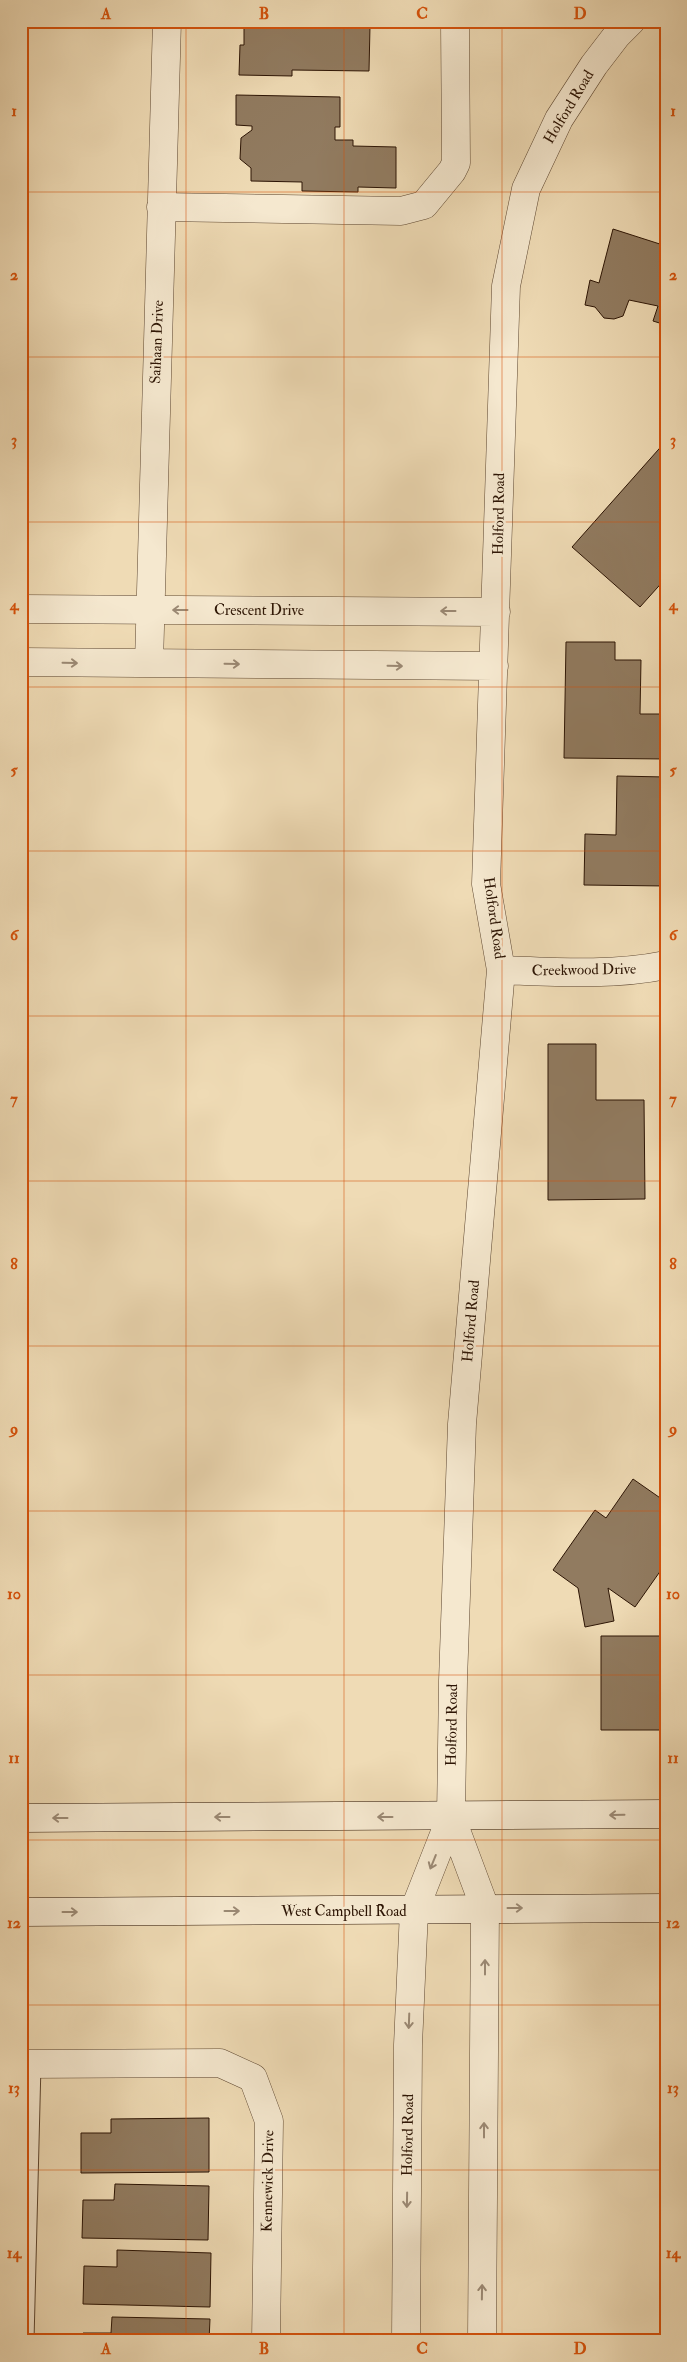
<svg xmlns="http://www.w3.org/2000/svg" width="687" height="2362" font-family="'IM FELL Double Pica',serif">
  <rect width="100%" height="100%" fill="#efdbb5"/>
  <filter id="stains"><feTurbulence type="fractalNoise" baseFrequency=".004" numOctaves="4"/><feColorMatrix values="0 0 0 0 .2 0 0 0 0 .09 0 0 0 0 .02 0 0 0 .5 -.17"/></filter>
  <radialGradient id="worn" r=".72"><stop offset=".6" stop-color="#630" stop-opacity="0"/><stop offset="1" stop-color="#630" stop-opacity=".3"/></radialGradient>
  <path fill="#917b60" stroke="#2c1404" d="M244,21H391V26H370L369,71L292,70V76L239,75L240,45H244Z
    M236,95L340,97V127H335V140H353V146L396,147V188L358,187V192L302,191V182L251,181V168L240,159L241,138L252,130V126L236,125Z
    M613,229L666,246V325L653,321L658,306L629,300L623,316L614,319L604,318L595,307L585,305L590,280L599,283Z
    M666,441V578L640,607L572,547Z
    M566,642H615V660H641L640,714H666V759L564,758Z
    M617,776L666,777V886L584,885L585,834L616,835Z
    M548,1044H596V1100H644L645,1199L548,1200Z
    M660,1044H666V1175H662Z
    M633,1479L666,1502V1563L635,1607L608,1588L614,1621L585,1627L578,1588L553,1570L595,1510L606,1518Z
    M601,1636H666V1730H601Z
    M209,2118V2172L81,2173V2133H111V2119Z
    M115,2184L209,2186L208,2240L82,2238L83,2200H114Z
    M117,2250L211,2253L210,2307L83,2304L84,2266L117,2267Z
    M112,2317L210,2319L209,2341H83V2333H111Z"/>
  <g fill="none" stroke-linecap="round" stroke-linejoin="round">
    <g stroke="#5d4630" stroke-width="21">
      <path id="service" d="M24,2341L31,2064"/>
    </g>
    <g stroke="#5d4630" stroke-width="29">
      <path id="minor" d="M161,207L401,211L424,205L452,171L456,163L455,21
        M21,609L496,612
        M21,662L494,666
        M149,663L167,21
        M501,970C556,972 612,976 666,965
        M451,1817L453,1681L462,1424L501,970L486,884L506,286L526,189L559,119L594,65L617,35L631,21
        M21,2064L220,2063L253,2078L269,2121L266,2341"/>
    </g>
    <g stroke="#5d4630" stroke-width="29">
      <path id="tertiary" d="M451,1817L485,1908L482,2341
        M406,2341L408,2045L414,1911L451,1817"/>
    </g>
    <g stroke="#2c1404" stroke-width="29">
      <path id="secondary" d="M21,1818L666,1814
        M21,1912L666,1908"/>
    </g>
    <use href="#service" stroke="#f5e8cf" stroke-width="19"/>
    <use href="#minor" stroke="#f5e8cf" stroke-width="28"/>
    <use href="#tertiary" stroke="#f5e8cf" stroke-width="28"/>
    <use href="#secondary" stroke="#f5e8cf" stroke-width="28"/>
  </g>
  <defs><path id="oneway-shaft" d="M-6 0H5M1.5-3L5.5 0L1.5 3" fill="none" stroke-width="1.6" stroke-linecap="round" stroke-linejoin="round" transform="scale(1.25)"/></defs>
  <g stroke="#9b8974">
    <use href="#oneway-shaft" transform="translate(180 610) rotate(-180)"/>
    <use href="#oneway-shaft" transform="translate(448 611) rotate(-180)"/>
    <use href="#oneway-shaft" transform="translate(70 663) rotate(1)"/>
    <use href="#oneway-shaft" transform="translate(232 664) rotate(1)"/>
    <use href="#oneway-shaft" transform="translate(395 666) rotate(1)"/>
    <use href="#oneway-shaft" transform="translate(617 1815) rotate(179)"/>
    <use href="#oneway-shaft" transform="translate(222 1817) rotate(180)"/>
    <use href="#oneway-shaft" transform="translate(385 1817) rotate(180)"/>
    <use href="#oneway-shaft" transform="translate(60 1818) rotate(180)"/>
    <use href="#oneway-shaft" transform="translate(433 1862) rotate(112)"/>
    <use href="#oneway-shaft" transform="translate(515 1908)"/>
    <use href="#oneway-shaft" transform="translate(232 1911)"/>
    <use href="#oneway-shaft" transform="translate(70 1912)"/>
    <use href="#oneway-shaft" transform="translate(485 1967) rotate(-90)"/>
    <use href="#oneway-shaft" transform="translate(409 2021) rotate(92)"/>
    <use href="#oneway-shaft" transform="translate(484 2130) rotate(-90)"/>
    <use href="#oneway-shaft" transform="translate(407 2200) rotate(91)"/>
    <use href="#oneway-shaft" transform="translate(482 2292) rotate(-89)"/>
  </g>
  <path fill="none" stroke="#d5520b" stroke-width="1" stroke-opacity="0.55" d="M186,21V2341M344,21V2341M502,21V2341M21,192H666M21,357H666M21,522H666M21,687H666M21,851H666M21,1016H666M21,1181H666M21,1346H666M21,1511H666M21,1675H666M21,1840H666M21,2005H666M21,2170H666"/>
  <g text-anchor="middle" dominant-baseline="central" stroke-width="5" stroke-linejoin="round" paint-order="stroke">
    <g font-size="15" fill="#2c1404" stroke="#f5e8cf">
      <text transform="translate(569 107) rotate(-59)">Holford Road</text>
      <text transform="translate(157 342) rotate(-88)">Saihaan Drive</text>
      <text transform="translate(499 514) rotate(-89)">Holford Road</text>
      <text x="259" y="610">Crescent Drive</text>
      <text transform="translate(494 918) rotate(82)">Holford Road</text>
      <text transform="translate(584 970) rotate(-1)">Creekwood Drive</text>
      <text transform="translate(471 1321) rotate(-85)">Holford Road</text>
      <text transform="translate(452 1725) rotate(-89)">Holford Road</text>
      <text x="344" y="1911">West Campbell Road</text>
      <text transform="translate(408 2135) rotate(-89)">Holford Road</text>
      <text transform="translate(268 2181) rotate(-89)">Kennewick Drive</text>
    </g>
  </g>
  <rect width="687" height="2362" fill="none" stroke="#efdbb5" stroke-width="55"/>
  <rect x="28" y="28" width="632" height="2306" fill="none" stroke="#d5520b" stroke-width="2"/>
  <g font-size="16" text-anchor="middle" font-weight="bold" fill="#d5520b">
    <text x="106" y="19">A</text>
    <text x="264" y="19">B</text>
    <text x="422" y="19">C</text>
    <text x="580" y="19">D</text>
    <text x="14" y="116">1</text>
    <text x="673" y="116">1</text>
    <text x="14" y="280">2</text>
    <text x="673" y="280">2</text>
    <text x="14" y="445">3</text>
    <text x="673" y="445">3</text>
    <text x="14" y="610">4</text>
    <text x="673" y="610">4</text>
    <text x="14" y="775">5</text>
    <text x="673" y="775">5</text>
    <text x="14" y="940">6</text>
    <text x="673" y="940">6</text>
    <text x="14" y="1104">7</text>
    <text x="673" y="1104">7</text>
    <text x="14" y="1269">8</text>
    <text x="673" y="1269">8</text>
    <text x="14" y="1434">9</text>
    <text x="673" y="1434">9</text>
    <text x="14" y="1599">10</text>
    <text x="673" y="1599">10</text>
    <text x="14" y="1763">11</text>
    <text x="673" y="1763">11</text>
    <text x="14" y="1928">12</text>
    <text x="673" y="1928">12</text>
    <text x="14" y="2093">13</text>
    <text x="673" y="2093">13</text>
    <text x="14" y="2258">14</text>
    <text x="673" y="2258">14</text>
    <text x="106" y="2354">A</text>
    <text x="264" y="2354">B</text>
    <text x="422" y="2354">C</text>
    <text x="580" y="2354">D</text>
  </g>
  <rect width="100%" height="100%" filter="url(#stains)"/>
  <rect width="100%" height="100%" fill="url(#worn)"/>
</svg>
